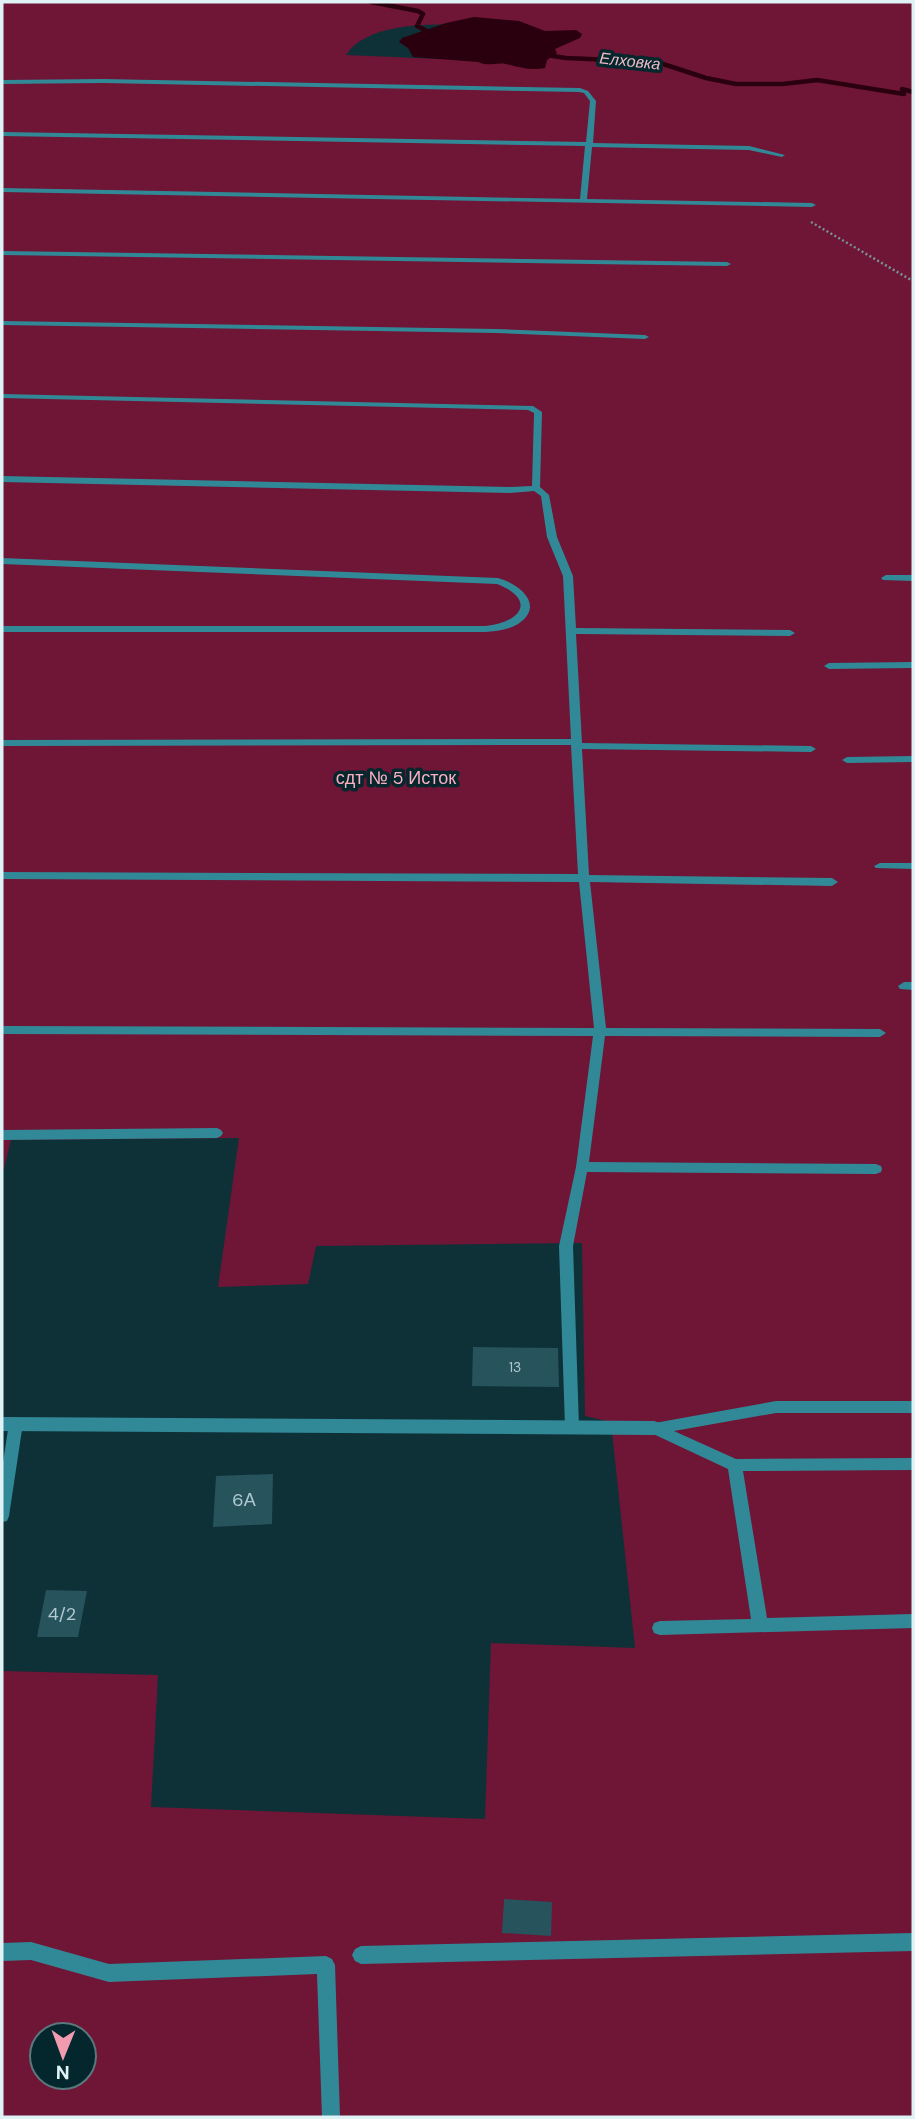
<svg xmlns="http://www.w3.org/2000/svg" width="915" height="2119" font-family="'DM Sans',sans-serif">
  <rect width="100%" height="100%" fill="#0e3138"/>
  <path fill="#6f1536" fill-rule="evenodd" d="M2,2H913V2117H2V1671L158,1675L151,1807L485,1819L491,1643L635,1648L611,1422L585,1416L582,1243L316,1246L308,1284L218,1287L239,1138L11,1140L2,1176ZM450,24L439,59L346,55C366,25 417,25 450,24ZM42,2035H84V2077H42Z"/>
  <path fill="#2a000e" d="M474,17L519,21L545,31L576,30L582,34L580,38L555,49L557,53L547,60L545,68C530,71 520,67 506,64C496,62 488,67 478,62L413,57L408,48L399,42L402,38L446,23Z"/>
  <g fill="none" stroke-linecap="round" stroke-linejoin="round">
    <path stroke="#2a000e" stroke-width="4.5" d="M371,2L418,11L423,14L417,26L431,33L439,32
      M540,54L566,58L657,62L706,78L736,84H783L817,80L904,94L902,89L913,92"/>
  </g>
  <path fill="#26535c" d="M473,1347L558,1348L559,1387L472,1386Z
    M273,1474L272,1524L213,1527L216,1476Z
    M46,1590L87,1591L78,1637H37Z
    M504,1899L552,1902L551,1936L502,1933Z"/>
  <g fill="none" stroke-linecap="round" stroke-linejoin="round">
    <path stroke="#799499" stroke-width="2.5" stroke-dasharray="2 2.5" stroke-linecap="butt" d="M811,222L913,281"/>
    <path fill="#318998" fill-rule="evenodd" d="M103,79L580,88L588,91L596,101L593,143L749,146L785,155L782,157L749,150L592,147L587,199L812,203L816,205L812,207L2,192V188L580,199L585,146L2,136V132L586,142L590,101L584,93L579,92L103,83L2,84V80Z
      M2,251L727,262L731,264L727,266L2,255Z
      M2,321L496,329L645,335L649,337L645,339L496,333L2,325Z
      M2,394L533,406L542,412L540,487L549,495L557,537L573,576L576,628L790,630L795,633L790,636L576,634L582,743L811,746L816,749L811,752L582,749L589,875L832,878L838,882L832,886L590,882L606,1028L880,1029L886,1033L880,1037L605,1036L589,1162L876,1164L881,1166L882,1169L881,1172L876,1174L587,1172L573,1246L579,1427L577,1431L572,1433L567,1431L565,1427L559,1246L576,1167L593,1036L2,1034V1026L594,1028L579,882L2,879V872L578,874L571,745L2,746V740L571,739L563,576L547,537L541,496L534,491L510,493L2,482V476L510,487L532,486L534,413L528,410L2,398Z
      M2,558L498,578C519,584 546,605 518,624C508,630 496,631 485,632H2V626H485C520,623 538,600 497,584L2,564Z
      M886,575H913V581L883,580L881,578Z
      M913,662V668L829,669L824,666L829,663Z
      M913,756V762L847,763L842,760L847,757Z
      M880,863H913V869L876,868L874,866Z
      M904,982H913V990L900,989L898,986Z
      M217,1128L221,1130L223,1133L221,1136L217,1138L2,1140V1130Z
      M776,1401H913V1413H776L674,1431L736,1459L913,1458V1470L743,1471L767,1618L913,1614V1628L660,1635L654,1633L652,1628L654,1623L660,1621L751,1619L728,1469L649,1432L647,1428L649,1424Z
      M16,1417L21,1419L23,1423L9,1516L7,1521L2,1522V1469L9,1423L11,1419Z
      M913,1933V1951L361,1964L355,1961L352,1955L355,1949L361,1946Z
      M31,1942L109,1964L326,1956L332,1959L335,1965L340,2117H322L317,1974L109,1982L31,1960L2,1961V1943Z"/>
    <path fill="#318998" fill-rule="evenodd" d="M2,1417L654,1421L660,1423L662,1428L660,1433L654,1435L2,1431Z"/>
  </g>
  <g text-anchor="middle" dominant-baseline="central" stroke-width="7" stroke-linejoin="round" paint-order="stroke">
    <g font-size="14" fill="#b1cad0">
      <text x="515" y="1367">13</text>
    </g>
    <g font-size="16" font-style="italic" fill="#efb9c5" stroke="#03272d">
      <text transform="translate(630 61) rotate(6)">Елховка</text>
    </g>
    <g font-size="18" fill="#fdaec1" stroke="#03272d">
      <text x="396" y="778">сдт № 5 Исток</text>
    </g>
    <g font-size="18" fill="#b1cad0">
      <text x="244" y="1500">6А</text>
      <text x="62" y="1614">4/2</text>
    </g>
  </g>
  <rect width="915" height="2119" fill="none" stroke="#dff2f6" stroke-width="7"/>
  <g transform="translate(63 2056) rotate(181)"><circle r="33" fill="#03272d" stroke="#5b787d" stroke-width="2"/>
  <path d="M0-5L12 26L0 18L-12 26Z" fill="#f29ab0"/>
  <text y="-10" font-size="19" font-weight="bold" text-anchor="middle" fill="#dff2f6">N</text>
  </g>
</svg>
